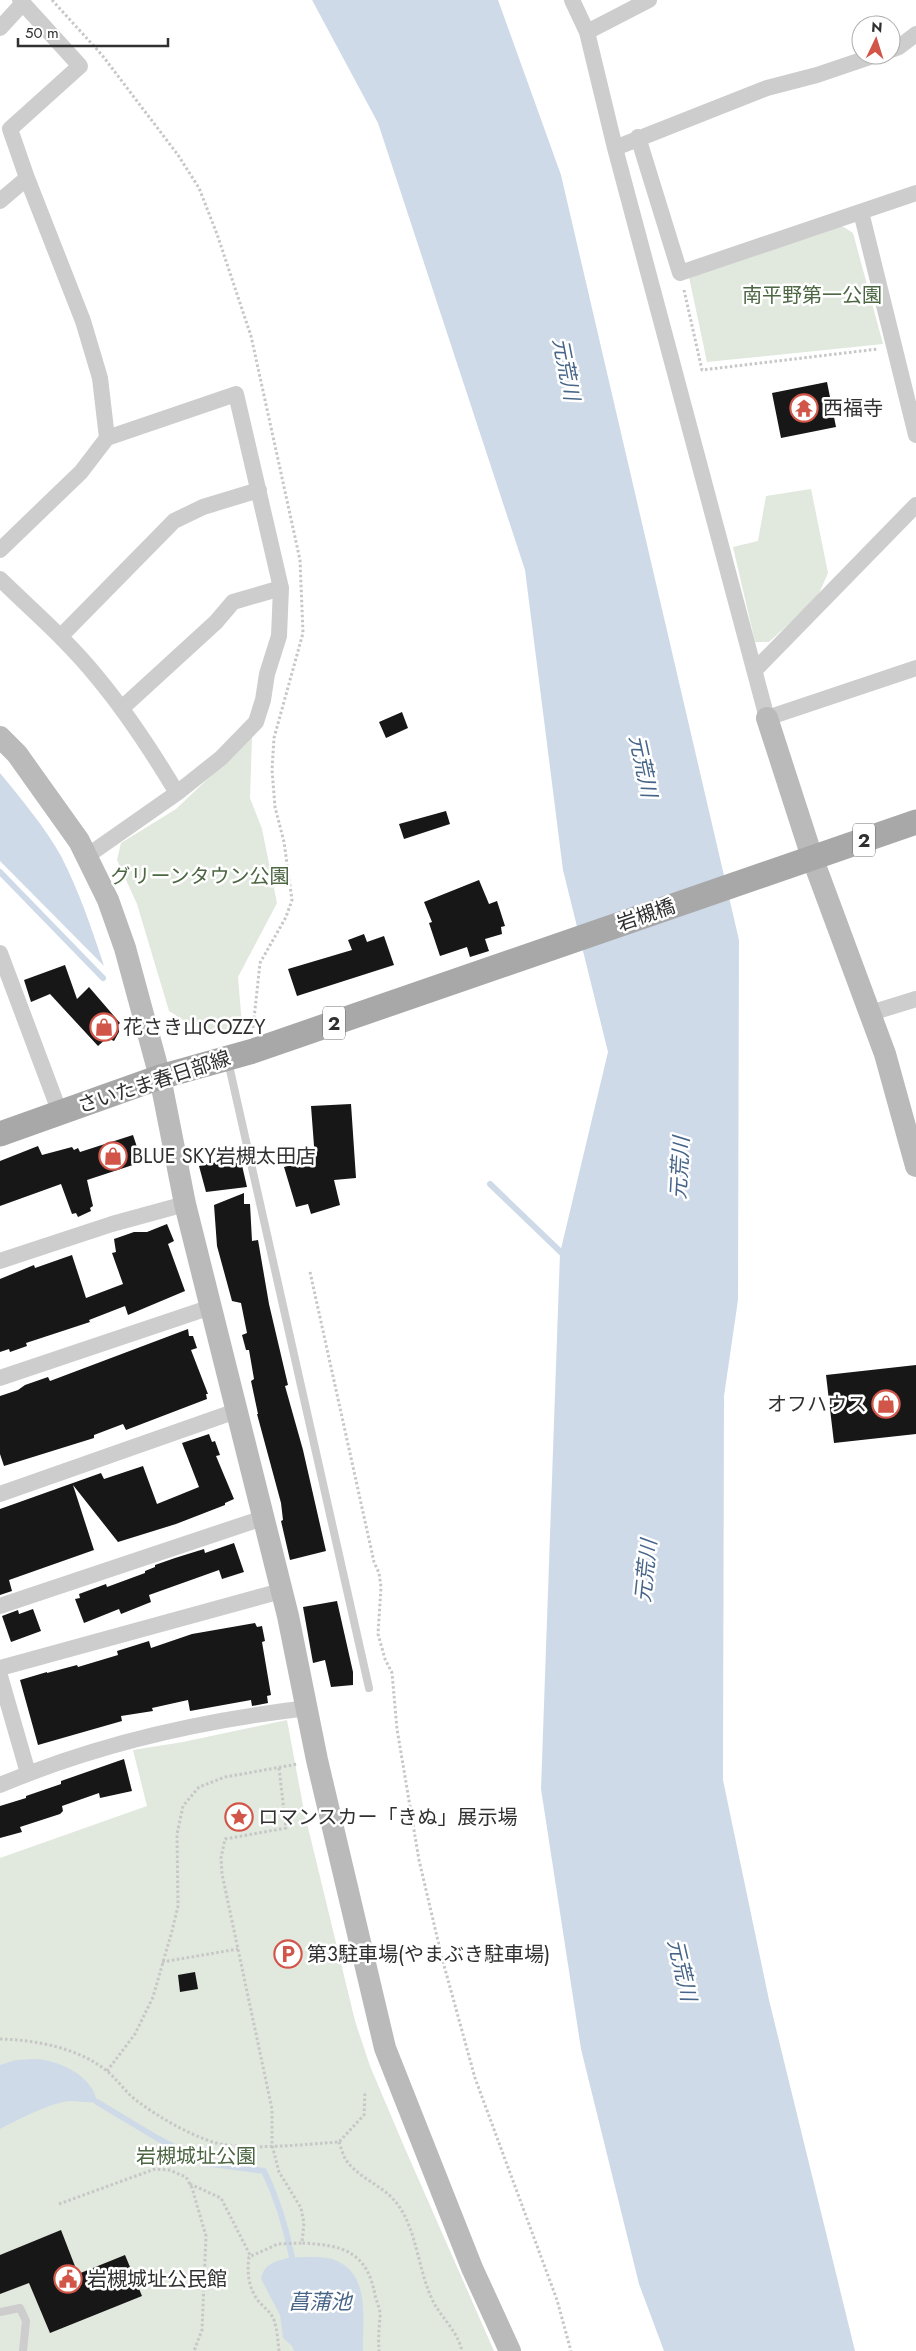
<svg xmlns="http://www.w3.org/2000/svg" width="916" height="2351" font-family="Jost,'Noto Sans JP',sans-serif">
  <rect width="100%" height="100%" fill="#fff"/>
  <path fill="#e1e8dd" d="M842,226L853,233L883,344L707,362L689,277Z
    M811,489L828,573L817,598L769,642H755L733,547L758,541L766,496Z
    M252,737L250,798L262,829L277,903L238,977L242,1025L209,1036L169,1011L137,904L117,860L121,843L176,809Z
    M287,1720L304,1811L355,2021L370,2066L403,2144L494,2351H0V1858L147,1806L133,1750L183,1742Z"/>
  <path fill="#cfdae9" d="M312,0H498L561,175L739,940L738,1300L724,1396L723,1780L769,2000L855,2351H664L639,2284L581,2049L541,1789L560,1253L608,1052L563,870L525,570L378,123Z
    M0,773C21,799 45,827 61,856C79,891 92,929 104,966L0,861Z
    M16,2060C25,2060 36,2058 44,2060C66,2064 93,2078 97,2102C87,2103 80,2101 70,2101C52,2102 17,2120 0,2129V2065Z
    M292,2257C305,2258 325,2255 337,2261C371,2276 362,2321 363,2351H294L292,2346L283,2338L280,2315L261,2279C264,2263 276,2261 292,2257Z"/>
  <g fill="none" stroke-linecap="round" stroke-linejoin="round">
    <path stroke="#cfdae9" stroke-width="6" d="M0,872L103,978
      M490,1184L567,1258
      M97,2102L157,2138L204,2163L264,2171C277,2198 286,2227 292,2257"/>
  </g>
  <path fill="#171717" d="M827,382L836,427L781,438L772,393Z
    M402,712L408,728L386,738L379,722Z
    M446,811L450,824L404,839L399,824Z
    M479,880L489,904L497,901L505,926L501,927L502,934L485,939L489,951L470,957L467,947L440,956L429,923L432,922L424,902Z
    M364,934L367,942L384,936L394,965L297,996L288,969L352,950L348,940Z
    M65,965L77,999L89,987L120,1023L118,1025L119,1032L114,1041L107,1038L98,1046L50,994L31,1002L24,980Z
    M351,1104L356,1178L334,1180L340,1205L311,1214L308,1204L296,1207L284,1167L315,1159L311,1106Z
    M133,1135L142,1162L87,1180L93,1206L90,1208L91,1211L78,1217L76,1213L72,1214L61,1184L0,1206V1161L38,1146L42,1155L72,1147L74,1150L78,1148L80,1152Z
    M237,1157L238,1161H241L247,1187L206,1192L199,1166Z
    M244,1193V1204H250L252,1241L258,1240L269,1304L288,1385L285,1386L303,1450L326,1551L290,1560L281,1521L283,1520L281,1503L257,1414H258L251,1381L254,1379L249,1350H246L242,1335L247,1333L241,1303L232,1301L217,1246L214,1205Z
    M167,1224L174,1241L168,1244L185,1291L128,1315L125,1306L89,1320L90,1322L26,1343L27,1346L10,1352L9,1349L0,1352V1279L34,1265L35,1268L72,1255L86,1298L123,1284L112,1253L116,1252L114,1239L134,1232H147Z
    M188,1329L189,1336H193L197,1348L191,1350L208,1394H206L207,1399L126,1430L123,1424L94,1435V1438L4,1466L0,1454V1396L18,1390L25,1385L48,1377L50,1381Z
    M916,1365V1434L834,1443L826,1375Z
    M209,1434L212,1442L215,1441L220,1455L216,1456L234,1499L225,1503V1505L176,1524L118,1542L73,1485L94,1550L9,1580L12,1591L0,1595V1509L101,1473L104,1479L143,1466L157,1504L199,1487L182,1443Z
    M234,1543L244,1572L222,1579L219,1570L149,1595L151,1602L121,1614L119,1609L84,1623L75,1599L80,1598L79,1594L106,1584L107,1587L145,1573V1571L155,1567V1565L175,1558L204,1549L205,1553Z
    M337,1601L353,1672V1685L331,1687L325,1660L313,1663L303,1607Z
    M33,1609L41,1631L11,1642L2,1616L18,1610L19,1614Z
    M255,1623L257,1627L262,1626L265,1641L262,1642L271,1695L267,1696L268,1703L252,1706L251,1700L190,1711L188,1700L152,1708L153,1711L121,1716L122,1721L38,1745L20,1680L47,1672V1673L77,1665L78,1667L118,1655L117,1651L149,1641L151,1648L192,1634Z
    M124,1759L132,1791L100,1798L99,1793L62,1806L63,1811L60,1814L20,1827L22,1832L0,1838V1806L26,1798V1796L61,1784V1781Z
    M195,1972L198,1989L180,1992L178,1975Z
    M61,2230L78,2274L125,2255L142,2296L50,2333L29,2283L0,2294V2255Z"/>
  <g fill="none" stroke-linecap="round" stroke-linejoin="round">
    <path stroke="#c7c7c7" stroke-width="3" stroke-dasharray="2.5 2.5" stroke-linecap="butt" d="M52,0L102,55L178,155L199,188L217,234L251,336L300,560L303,633L274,738L272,770L275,807L284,842L292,900L286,917L260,963L253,1028
      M684,290L702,370L878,349
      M310,1272L374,1562L379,1573L381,1587L378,1634L385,1659L392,1673L397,1729L419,1860L442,1958L475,2078L557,2300L571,2351
      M279,1768L286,1828L225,1839L221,1858L222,1874L272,2109V2145L279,2172L301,2208L304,2223L302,2243C342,2245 367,2251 375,2295C376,2301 381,2310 380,2317C379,2329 378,2338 379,2351
      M162,1962L238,1949
      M0,2039C37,2040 78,2048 107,2071C118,2080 126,2093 137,2101C159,2117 184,2132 210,2141C238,2152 307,2144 339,2142L364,2115L365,2091
      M107,2071L135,2034L153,1997L172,1931L178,1906L177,1834L183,1806L199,1787L225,1777L298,1764
      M339,2142C341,2148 343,2155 346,2160C359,2179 385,2186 398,2205C418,2232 418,2274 435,2305C444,2320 458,2333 462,2351
      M190,2184L221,2198L251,2257
      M59,2204L155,2169L169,2170L186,2177L192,2188L206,2236L202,2330L194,2351
      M279,2351C278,2341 277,2329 274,2320C270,2310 262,2307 257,2299C248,2286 247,2272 249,2257L278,2244L302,2243"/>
    <path stroke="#cdcdcd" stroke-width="8" d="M228,1061L369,1688
      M0,2312L20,2308L26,2321L23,2351"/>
    <path stroke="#cdcdcd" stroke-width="16" d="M572,0L587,32L615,148L767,718L916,668
      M0,28L23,3
      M587,32L649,0
      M891,50L899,47L916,34
      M638,137L680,273L916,193
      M615,148L767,88L817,75L876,55
      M27,178L83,321L100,378L107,438
      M0,201L27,178L10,129L80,66L20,0
      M861,212L916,435
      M0,550L81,472L107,438L236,394L281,588L279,636L267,674L263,700L256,722L221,758L177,793L87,856
      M0,579C33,611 68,641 97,677C127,713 153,753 177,793
      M61,636L174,521L203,507L259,490
      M756,669L916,505
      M122,708L216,622L233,602L281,588
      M0,953L60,1113
      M871,1013L916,999
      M0,1261L112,1224L185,1204
      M0,1378L211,1307
      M0,1494L236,1411
      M0,1606L263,1518
      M0,1668L281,1591
      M0,1676L28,1773
      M0,1785C97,1744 204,1720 308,1708"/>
    <path stroke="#bababa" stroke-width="22" d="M767,718L812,857L885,1054L916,1166
      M0,737L17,754L79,841L108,900L125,948L160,1077L185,1204L288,1616L317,1760L385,2048L472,2268L510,2351"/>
    <path stroke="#a8a8a8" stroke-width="25" d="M0,1134L160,1077L253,1051L916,822"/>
  </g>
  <defs>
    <g id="temple-ring" transform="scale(1.4375)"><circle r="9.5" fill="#fff" stroke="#d15649" stroke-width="1.5"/><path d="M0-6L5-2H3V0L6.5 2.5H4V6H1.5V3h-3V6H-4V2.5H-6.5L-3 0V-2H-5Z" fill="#d15649"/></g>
    <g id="shop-ring" transform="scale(1.4375)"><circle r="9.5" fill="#fff" stroke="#d15649" stroke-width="1.5"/><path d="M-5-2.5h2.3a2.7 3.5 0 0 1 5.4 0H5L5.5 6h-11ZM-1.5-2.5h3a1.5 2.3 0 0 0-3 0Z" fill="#d15649"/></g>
    <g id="sight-ring" transform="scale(1.4375)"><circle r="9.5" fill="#fff" stroke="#d15649" stroke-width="1.5"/><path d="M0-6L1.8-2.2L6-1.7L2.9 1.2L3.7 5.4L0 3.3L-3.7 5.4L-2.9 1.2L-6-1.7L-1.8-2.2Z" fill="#d15649"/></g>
    <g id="parking-ring" transform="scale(1.4375)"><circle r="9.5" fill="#fff" stroke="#d15649" stroke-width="1.5"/><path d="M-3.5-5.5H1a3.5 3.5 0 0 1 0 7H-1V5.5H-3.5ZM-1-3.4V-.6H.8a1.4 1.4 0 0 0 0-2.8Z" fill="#d15649"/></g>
    <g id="civic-ring" transform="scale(1.4375)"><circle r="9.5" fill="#fff" stroke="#d15649" stroke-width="1.5"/><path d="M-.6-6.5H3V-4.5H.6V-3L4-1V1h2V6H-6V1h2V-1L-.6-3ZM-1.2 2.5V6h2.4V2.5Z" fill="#d15649"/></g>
  </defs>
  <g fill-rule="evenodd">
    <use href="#temple-ring" x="804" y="408"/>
    <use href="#shop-ring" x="104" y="1027"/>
    <use href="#shop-ring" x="113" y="1156"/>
    <use href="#shop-ring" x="886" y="1404"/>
    <use href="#sight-ring" x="239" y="1817"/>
    <use href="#parking-ring" x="288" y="1954"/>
    <use href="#civic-ring" x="68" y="2279"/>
  </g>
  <g text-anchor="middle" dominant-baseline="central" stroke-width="5" stroke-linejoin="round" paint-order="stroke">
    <g fill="#fff" stroke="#6e6e6e" stroke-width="1">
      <rect x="853" y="823.5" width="22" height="33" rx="4"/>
      <rect x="323" y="1006.5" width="22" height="33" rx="4"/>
    </g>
    <g font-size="19" font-weight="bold" fill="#303030">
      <text x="864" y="840">2</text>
      <text x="334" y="1023">2</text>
    </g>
    <g font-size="20" fill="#4d6743" stroke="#fff">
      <text x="812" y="295">南平野第一公園</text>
      <text x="200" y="876">グリーンタウン公園</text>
      <text x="196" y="2156">岩槻城址公園</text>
    </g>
    <g font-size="20" fill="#303030" stroke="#fff" text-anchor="start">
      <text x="823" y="408">西福寺</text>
      <text x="123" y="1027">花さき山COZZY</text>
      <text x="132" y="1156">BLUE SKY岩槻太田店</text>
      <text x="867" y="1404" text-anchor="end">オフハウス</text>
      <text x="258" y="1817">ロマンスカー「きぬ」展示場</text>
      <text x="307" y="1954">第3駐車場(やまぶき駐車場)</text>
      <text x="87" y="2279">岩槻城址公民館</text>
    </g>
    <g font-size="20" fill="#303030" stroke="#fff">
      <text transform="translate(646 915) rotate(-19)">岩槻橋</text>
      <text transform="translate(154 1082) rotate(-18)">さいたま春日部線</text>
    </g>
    <g font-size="21" font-style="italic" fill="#476589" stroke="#fff">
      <text transform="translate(566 369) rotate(79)">元荒川</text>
      <text transform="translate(643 766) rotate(78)">元荒川</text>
      <text transform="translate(680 1168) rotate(-87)">元荒川</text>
      <text transform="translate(646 1571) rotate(-84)">元荒川</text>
      <text transform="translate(682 1970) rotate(77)">元荒川</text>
      <text x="320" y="2302">菖蒲池</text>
    </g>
  </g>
  <g transform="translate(876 40) rotate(4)"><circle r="24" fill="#ffffff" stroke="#acacac"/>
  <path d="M0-4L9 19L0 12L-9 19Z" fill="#d15649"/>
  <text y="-8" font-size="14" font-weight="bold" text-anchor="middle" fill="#303030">N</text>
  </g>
  <path d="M18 38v8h150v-8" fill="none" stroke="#303030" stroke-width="2.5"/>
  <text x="25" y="38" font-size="15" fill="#303030" stroke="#ffffff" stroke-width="4" paint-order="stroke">50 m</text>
</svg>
